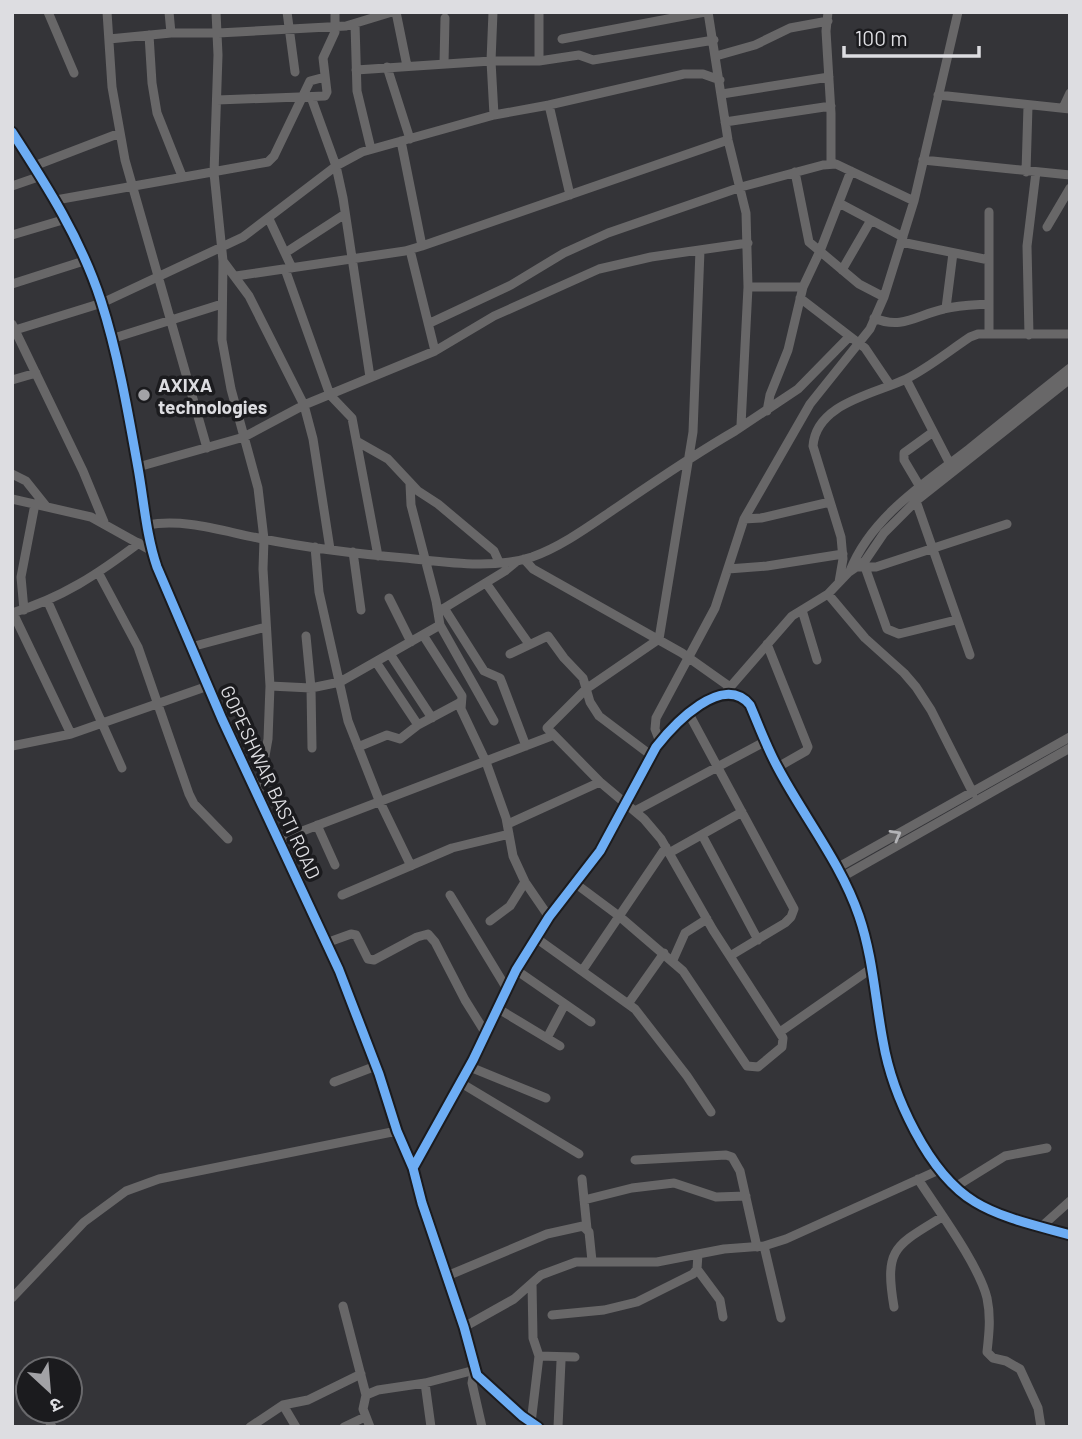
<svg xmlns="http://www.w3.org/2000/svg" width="1082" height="1439" font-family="Barlow,'Noto Sans Devanagari',sans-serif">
  <rect width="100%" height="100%" fill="#343438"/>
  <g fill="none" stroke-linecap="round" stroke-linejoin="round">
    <path stroke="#686768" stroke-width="9" d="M48,12L74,73
      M107,12L112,87L125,160L207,448
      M169,12L171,33
      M216,12L218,55L214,173L223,261L222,340L231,389L258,488L264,539L263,569L270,686L268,739L258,795
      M287,12L295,72
      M396,12L407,66
      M493,12L491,61L494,115
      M708,12L728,140L746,213L748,287L741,425
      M828,12L826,31L831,113V164
      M355,24L357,91L371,149
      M149,35L152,83L157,113L182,176
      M109,39L171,33H218L346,26L392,12
      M562,39L705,12
      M716,56L755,45L790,28L828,21
      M539,61V12
      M444,64L445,18
      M387,67L410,139
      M356,70L491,61H539L579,55L593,60L714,40
      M722,94L829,77
      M938,95L1070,109
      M311,97L336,166L343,198L370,377
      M217,100L325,96L327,92L323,58L335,32V12
      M549,105L570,195
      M1063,108L1070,93
      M725,122L831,106
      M12,132C47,186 81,239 101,301C118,354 128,412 138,468C144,501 146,535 157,567L222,719L339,970L379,1074L397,1131L413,1168L422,1203L464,1327L477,1375L522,1416L538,1427
      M401,141L422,246
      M923,160L1070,175
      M34,166L120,133
      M795,172L809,242L859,284L884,297
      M1026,172L1028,106
      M12,186L41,176
      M56,200L268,162L274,156L310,81L325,77
      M839,203L903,237
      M989,212V333
      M269,219L292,268
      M1047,227L1070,188
      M12,235L66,219
      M901,242L989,260
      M410,250L435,351
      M285,253L345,214
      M223,261L249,296L304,405L313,439L330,549
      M285,269L330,395L352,418L378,556
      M842,270L871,220
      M236,276L405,251L422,246L728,140
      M12,284L87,260
      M748,287H803
      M800,298L865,348L890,385
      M946,308L953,253
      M874,318C902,330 917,315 944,309C959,305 974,305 989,304
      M430,323L511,285L564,253L608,233L741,187L823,165L836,164L914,201
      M12,324L83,471L104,522
      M12,331L102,303L243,237L336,166L362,152L494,115L549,105L684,74H703L720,80
      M1029,335L1027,246L1036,172
      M111,339L222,304
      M906,379L950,464
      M12,380L36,373
      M767,411L770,395L788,350L803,287L820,251L851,171
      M358,442L388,459L418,491L438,504L494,551L499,562
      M138,467L244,437L304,405L435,351L494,316L599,269L651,257L748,243
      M12,474L26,481L46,506
      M410,484L411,505L436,601L440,625L494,721
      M920,487L904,460V453L933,432
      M12,499L91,517L152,551
      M916,501L970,655
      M744,519L761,518L830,502
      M147,525C186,518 225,532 263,539C309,548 358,554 405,558C445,562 492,570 532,557C563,546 592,524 619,506C657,480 695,454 735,431L798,389L849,337
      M315,547L319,592L348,721L379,800L411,866
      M353,552L361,610
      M524,559L533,569L682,653L730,687
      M857,567H876L1007,524
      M865,567L887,629L899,634L956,620
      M728,569L767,566L843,554
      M850,571C871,517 925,483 969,449C1002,422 1036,395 1070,368
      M99,574L138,647L189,794L194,804L228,839
      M839,582L843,559L841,537L813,446C816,403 875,394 906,379C928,368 949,351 970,337L978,334H1070
      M486,583L529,644
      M828,594L865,638L904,673L916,687L931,710L973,793
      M389,598L411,642
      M47,600L122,768
      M444,608L484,671L500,678L502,683L526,746
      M24,610L21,577L35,504
      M441,610L505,571L517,561
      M802,610L817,660
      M12,613C62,598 98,574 139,543
      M13,613L71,734
      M423,635L462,696L461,709L486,762L506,818L513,856L525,882L549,917
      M306,636L311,688L312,748
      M767,644L808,747L806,751L778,767
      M191,647L266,627
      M390,654L432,718
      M510,654L548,636L564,658L583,678L590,702L599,716L652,756
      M376,662L418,725
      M270,686L311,688L340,682L440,625
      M725,693L792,616L828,594L849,572L865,561L884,533L916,501L1070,379
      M689,714L794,909L791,917L785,923L730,956
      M660,742L655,729L656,718L715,608L744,519L810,404L870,329L884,297L914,201L958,12
      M12,746L71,734L208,686
      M358,747L387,735L400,739L418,725L461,702
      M635,811L766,741
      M508,824L600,782
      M317,825L335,865
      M702,835L758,940
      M279,840L554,735
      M669,853L742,812
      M837,868L1070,737
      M842,877L1070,748
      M576,884L619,916L683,971L747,1066L758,1067L782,1047L783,1038L713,930L661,839L644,819L600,782L547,728L586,689L659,639L693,432L700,250
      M342,895L452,848L509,834
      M450,895L507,989
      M490,921L510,906L525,882
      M536,938L635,1009L687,1076L711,1112
      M326,943L351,934L356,935L368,959L374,960L417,937L428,934L435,942L465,1000L485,1032
      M673,960L685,933L707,919
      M516,970L591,1022
      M582,971L666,847
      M628,1004L664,953
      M497,1008L560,1046
      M780,1032L872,968
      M547,1038L565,1004
      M470,1067L546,1098
      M334,1082L376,1066
      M461,1083L579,1154
      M635,1160L726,1155L732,1157L740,1171L757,1247
      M582,1179L587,1229
      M918,1179C938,1210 979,1265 987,1298C991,1317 989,1334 987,1352L993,1358L1006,1361L1020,1369L1038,1408L1041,1427
      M955,1187L1005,1156L1047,1148
      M584,1200L632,1188L674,1183L716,1197L746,1196
      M1041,1227L1070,1201
      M764,1246L781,1318
      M697,1269L720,1300L723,1317
      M447,1276L547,1234L583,1226L589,1232L592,1261
      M12,1298L84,1222L126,1191L159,1179L397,1131
      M343,1306L366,1395
      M894,1307C884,1248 895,1246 942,1217
      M552,1315L604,1310L637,1302L693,1274L697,1269L698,1254
      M464,1327L514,1299L532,1283
      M539,1356L575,1357
      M477,1375L473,1377L472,1383L482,1427
      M425,1383L431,1427
      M283,1405L296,1427
      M50,1423L52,1427
      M531,1423L539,1356L533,1338L532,1283L541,1275L576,1262H657L724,1249L764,1246L786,1239L939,1170
      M250,1427L283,1405L308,1400L361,1374
      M344,1427L365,1417
      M370,1427L363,1409L366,1395L378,1390L425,1383L475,1370
      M558,1427L561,1361"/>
    <path stroke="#686768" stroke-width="10" d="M413,1168L473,1060L516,970L549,917L600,851L656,747C674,724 723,672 750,705C759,726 767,748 778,768C804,817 841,863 859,916C873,957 875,999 883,1041C892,1094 928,1174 975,1202C1003,1219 1039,1226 1070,1235"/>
    <g stroke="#1b1b1e" stroke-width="13">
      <path id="cycleway" d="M12,132C47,186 81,239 101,301C118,354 128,412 138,468C144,501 146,535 157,567L222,719L339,970L379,1074L397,1131L413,1168L422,1203L464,1327L477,1375L522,1416L538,1427
        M413,1168L473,1060L516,970L549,917L600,851L656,747C674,724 723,672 750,705C759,726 767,748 778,768C804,817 841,863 859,916C873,957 875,999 883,1041C892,1094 928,1174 975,1202C1003,1219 1039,1226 1070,1235"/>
    </g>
    <use href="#cycleway" stroke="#6dadf4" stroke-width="9"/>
  </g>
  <defs><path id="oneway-chevron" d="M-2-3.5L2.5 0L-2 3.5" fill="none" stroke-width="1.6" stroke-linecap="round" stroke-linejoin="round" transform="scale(1.75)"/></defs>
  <use stroke="#b4b4b7" href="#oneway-chevron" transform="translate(896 835) rotate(-29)"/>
  <circle fill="#a2a2a6" stroke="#1b1b1e" stroke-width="2.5" cx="144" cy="395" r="7"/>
  <g text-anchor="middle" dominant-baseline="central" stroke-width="7" stroke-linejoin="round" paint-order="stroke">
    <g font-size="19" font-weight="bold" fill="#dddde1" stroke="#1b1b1e" text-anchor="start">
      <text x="158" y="384">AXIXA<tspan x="158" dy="22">technologies</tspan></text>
    </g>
    <g font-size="19" fill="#dddde1" stroke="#1b1b1e">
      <text transform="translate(271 782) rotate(65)">GOPESHWAR BASTI ROAD</text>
    </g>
  </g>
  <rect width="1082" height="1439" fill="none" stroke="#dddde1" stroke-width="28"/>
  <g transform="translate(49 1390) rotate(154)"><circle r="33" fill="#1b1b1e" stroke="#69696c" stroke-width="2"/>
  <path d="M0-5L12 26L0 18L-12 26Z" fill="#a2a2a6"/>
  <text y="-10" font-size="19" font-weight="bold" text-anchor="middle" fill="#dddde1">उ</text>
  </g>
  <path d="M844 46v10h135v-10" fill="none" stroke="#dddde1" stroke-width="3.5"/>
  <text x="855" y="46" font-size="21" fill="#dddde1" stroke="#1b1b1e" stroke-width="5" paint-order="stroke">100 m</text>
</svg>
